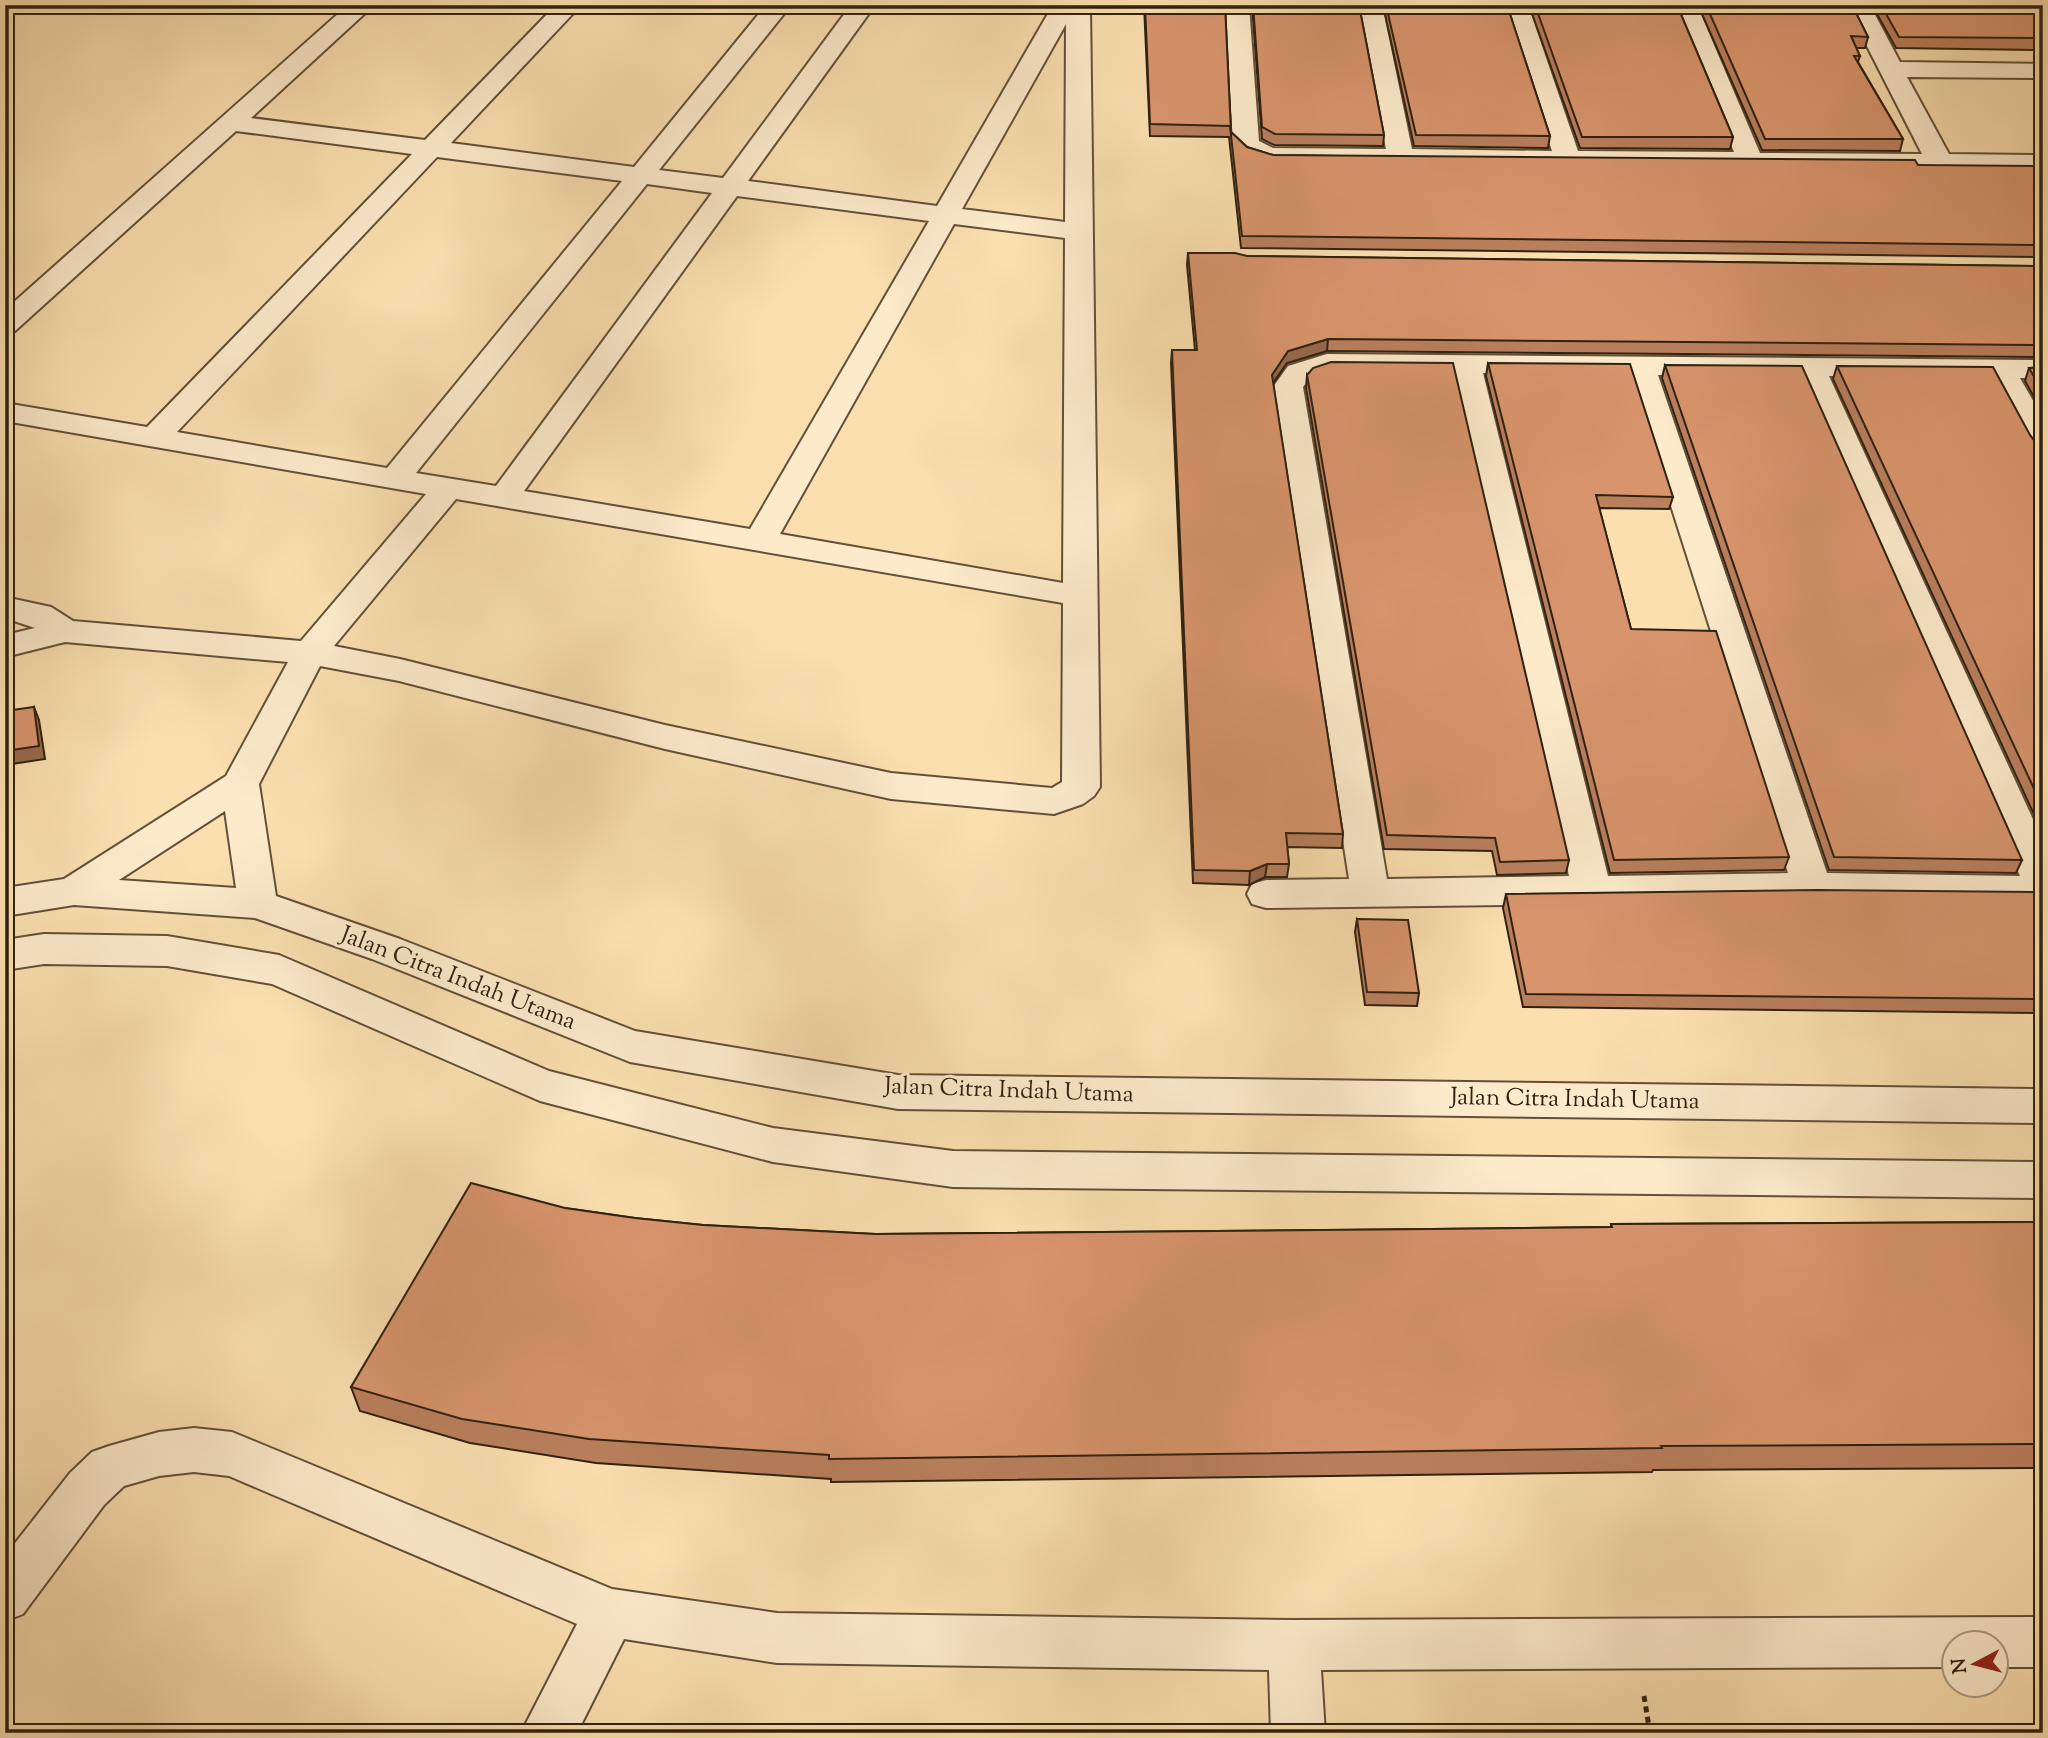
<svg xmlns="http://www.w3.org/2000/svg" width="2048" height="1738" font-family="'Sorts Mill Goudy',serif">
  <rect width="100%" height="100%" fill="#fbdfaf"/>
  <filter id="stains"><feTurbulence type="fractalNoise" baseFrequency=".00286" numOctaves="4"/><feColorMatrix values="0 0 0 0 .2 0 0 0 0 .09 0 0 0 0 .02 0 0 0 .5 -.17"/></filter>
  <radialGradient id="worn" r=".72"><stop offset=".6" stop-color="#630" stop-opacity="0"/><stop offset="1" stop-color="#630" stop-opacity=".3"/></radialGradient>
  <g fill="none" stroke-linecap="round" stroke-linejoin="round">
    <g stroke="#625038" stroke-width="4">
      <path id="minor" d="M348,5H374L251,118L425,140L556,5H581L451,143L634,167L766,5H791L659,170L723,178L851,5H875L748,181L937,206L1053,5H1090L1100,787L1094,796L1083,804L1054,814L891,799L665,749L399,681L320,666L259,784L276,896L400,939L635,1031L898,1075L2043,1089V1123L898,1109L630,1062L372,959L255,918L74,905L5,916V888L64,879L226,776L288,662L65,642L5,657V635L35,628L5,618V597L51,607L73,621L301,641L426,494L5,421V403L147,427L412,154L236,131L15,331L5,334V310ZM1066,24L1065,222L962,209ZM437,157L622,181L387,468L177,432ZM647,184L712,193L496,486L416,473ZM737,196L929,221L750,529L524,491ZM954,224L1065,238L1063,583L780,534ZM456,499L1063,603L1062,782L1052,788L891,773L665,725L400,659L334,646ZM225,811L236,888L119,880Z
        M1225,5H1249L1259,141L1273,148L1386,149L1358,5H1382L1412,149L1552,151L1504,5H1528L1578,151L1734,152L1673,5H1697L1760,153L1922,154L1846,5H1870L1900,62L2043,64V78L1907,77L1949,154L2043,155V171L1272,164L1248,157L1233,144Z
        M1327,354L2043,360V378H2020L2043,418V455L2032,453L2027,446L1990,377L1829,376L2043,841V904L1812,901L1266,908L1252,904L1247,894L1252,884L1266,880L1349,879L1273,387L1288,366ZM1329,372L1453,373L1569,876L1387,879L1303,387L1310,378ZM1483,373L1629,374L1788,873L1608,876ZM1658,375L1800,376L2020,876L1827,873Z
        M44,934L167,936L279,955L549,1071L773,1128L953,1151L2043,1162V1198L953,1187L773,1162L540,1101L272,984L167,966L44,964L5,970V940Z
        M194,1428L232,1432L249,1439L612,1589L777,1613L1294,1620L2043,1617V1667H1996V1644H1954V1667L1321,1670L1325,1733H1271L1269,1670L777,1663L624,1639L577,1733H521L577,1624L229,1476L194,1472L159,1476L124,1486L104,1505L23,1614L5,1621V1556L70,1473L92,1452L109,1446L159,1432Z"/>
    </g>
    <path stroke="#2f2110" stroke-width="5" stroke-dasharray="6 4.5" stroke-linecap="butt" d="M1644,1696L1650,1733"/>
    <use href="#minor" fill="#fceacb" fill-rule="evenodd"/>
  </g>
  <path fill="#ba7f5d" stroke="#2f2110" stroke-width="2" d="M1144,5H1225L1231,132L1247,147L1273,155L1918,165L2043,171V257L1241,248L1229,137L1150,136Z
    M1252,5H1359L1384,135L1383,146L1274,145L1262,139Z
    M1383,5H1507L1550,136L1548,148L1414,146Z
    M1529,5H1677L1733,137L1730,149L1580,148Z
    M1698,5H1852L1868,37L1865,48H1856L1860,56L1858,62L1903,139L1900,151L1762,150Z
    M1872,5H2043V50L1896,48Z
    M1188,253L1247,256L2043,266V357L1327,351L1287,363L1273,384L1343,834L1342,848L1287,847L1289,864L1287,877H1265L1249,885L1193,883L1171,363L1172,350H1195L1187,265Z
    M1488,363L1673,497L1669,509L1599,508L1631,629L1789,857L1784,870L1610,873L1486,376Z
    M1665,365L2022,860L2016,873L1829,870L1662,378Z
    M1837,366L2030,435L2036,443L2043,444V834L1833,379Z
    M2043,367V413L2025,381L2029,368Z
    M1307,375L1569,860L1566,873L1497,875L1492,851L1384,849L1306,388Z
    M2043,892V1013L1523,1007L1503,908L1506,894Z
    M1357,919L1419,993L1417,1006L1365,1005L1355,932Z
    M565,1208L635,1218L703,1225L875,1234L1432,1229L1611,1227V1224L2043,1222V1468L1653,1470L1652,1472L831,1482V1479L596,1463L470,1443L360,1411L351,1387Z"/>
  <path fill="#97684c" stroke="#2f2110" stroke-width="2" d="M1328,339L1327,351L1287,363L1270,387L1272,375L1288,351Z
    M34,707L39,720L45,759L5,765V751Z
    M1267,864L1265,877L1249,885L1250,871Z"/>
  <path fill="#d8946c" stroke="#2f2110" stroke-width="2" d="M1145,5H1225L1231,132L1247,147L1273,155L1915,160L1918,165L2039,166L2043,171V245L1242,236L1230,126L1150,124Z
    M1253,5H1359L1384,135L1275,134L1262,127Z
    M1386,5H1507L1550,136L1416,135Z
    M1535,5H1677L1733,137H1582Z
    M1706,5H1852L1868,37L1851,36L1860,56H1854L1903,139H1765Z
    M1881,5H2043V38L1899,37Z
    M1188,253H1235L1247,256L2043,266V345L1328,339L1288,351L1272,375L1343,834L1286,833L1289,864H1267L1250,871L1194,870L1172,350H1197Z
    M1331,362L1453,363L1569,860L1500,862L1495,838L1387,835L1307,375L1313,368Z
    M1488,363L1630,364L1673,497L1596,495L1631,629L1716,631L1789,857L1614,860Z
    M1665,365L1802,366L2022,860L1834,857Z
    M1837,366L1993,367L2030,435L2036,443L2043,444V808Z
    M2043,367V392L2029,368Z
    M34,707L39,746L5,751V711Z
    M1817,890L2043,892V999L1526,994L1506,894Z
    M1357,919L1408,920L1419,993L1367,992Z
    M471,1183L565,1208L635,1218L703,1225L875,1234L1432,1229L1612,1227L1611,1224L2043,1222V1444L1661,1446L1662,1448L829,1459V1455L589,1439L462,1419L351,1387Z"/>
  <g text-anchor="middle" dominant-baseline="central" stroke-width="6" stroke-linejoin="round" paint-order="stroke">
    <g font-size="24" fill="#2f2110" stroke="#fceacb">
      <text transform="translate(458 979) rotate(21)">Jalan Citra Indah Utama</text>
      <text transform="translate(1009 1091) rotate(2)">Jalan Citra Indah Utama</text>
      <text transform="translate(1575 1100) rotate(1)">Jalan Citra Indah Utama</text>
    </g>
  </g>
  <rect width="2048" height="1738" fill="none" stroke="#fbdfaf" stroke-width="28"/>
  <rect x="7" y="7" width="2034" height="1724" fill="none" stroke="#2f2110" stroke-width="3.5"/>
  <rect x="14" y="14" width="2020" height="1710" fill="none" stroke="#2f2110" stroke-width="2"/>
  <g transform="translate(1975 1664) rotate(263)"><circle r="33" fill="#fceacb" stroke="#aa9a80" stroke-width="2"/>
  <path d="M0-5L12 26L0 18L-12 26Z" fill="#8f2418"/>
  <text y="-10" font-size="19" font-weight="bold" text-anchor="middle" fill="#2f2110">N</text>
  </g>
  <rect width="100%" height="100%" filter="url(#stains)"/>
  <rect width="100%" height="100%" fill="url(#worn)"/>
</svg>
